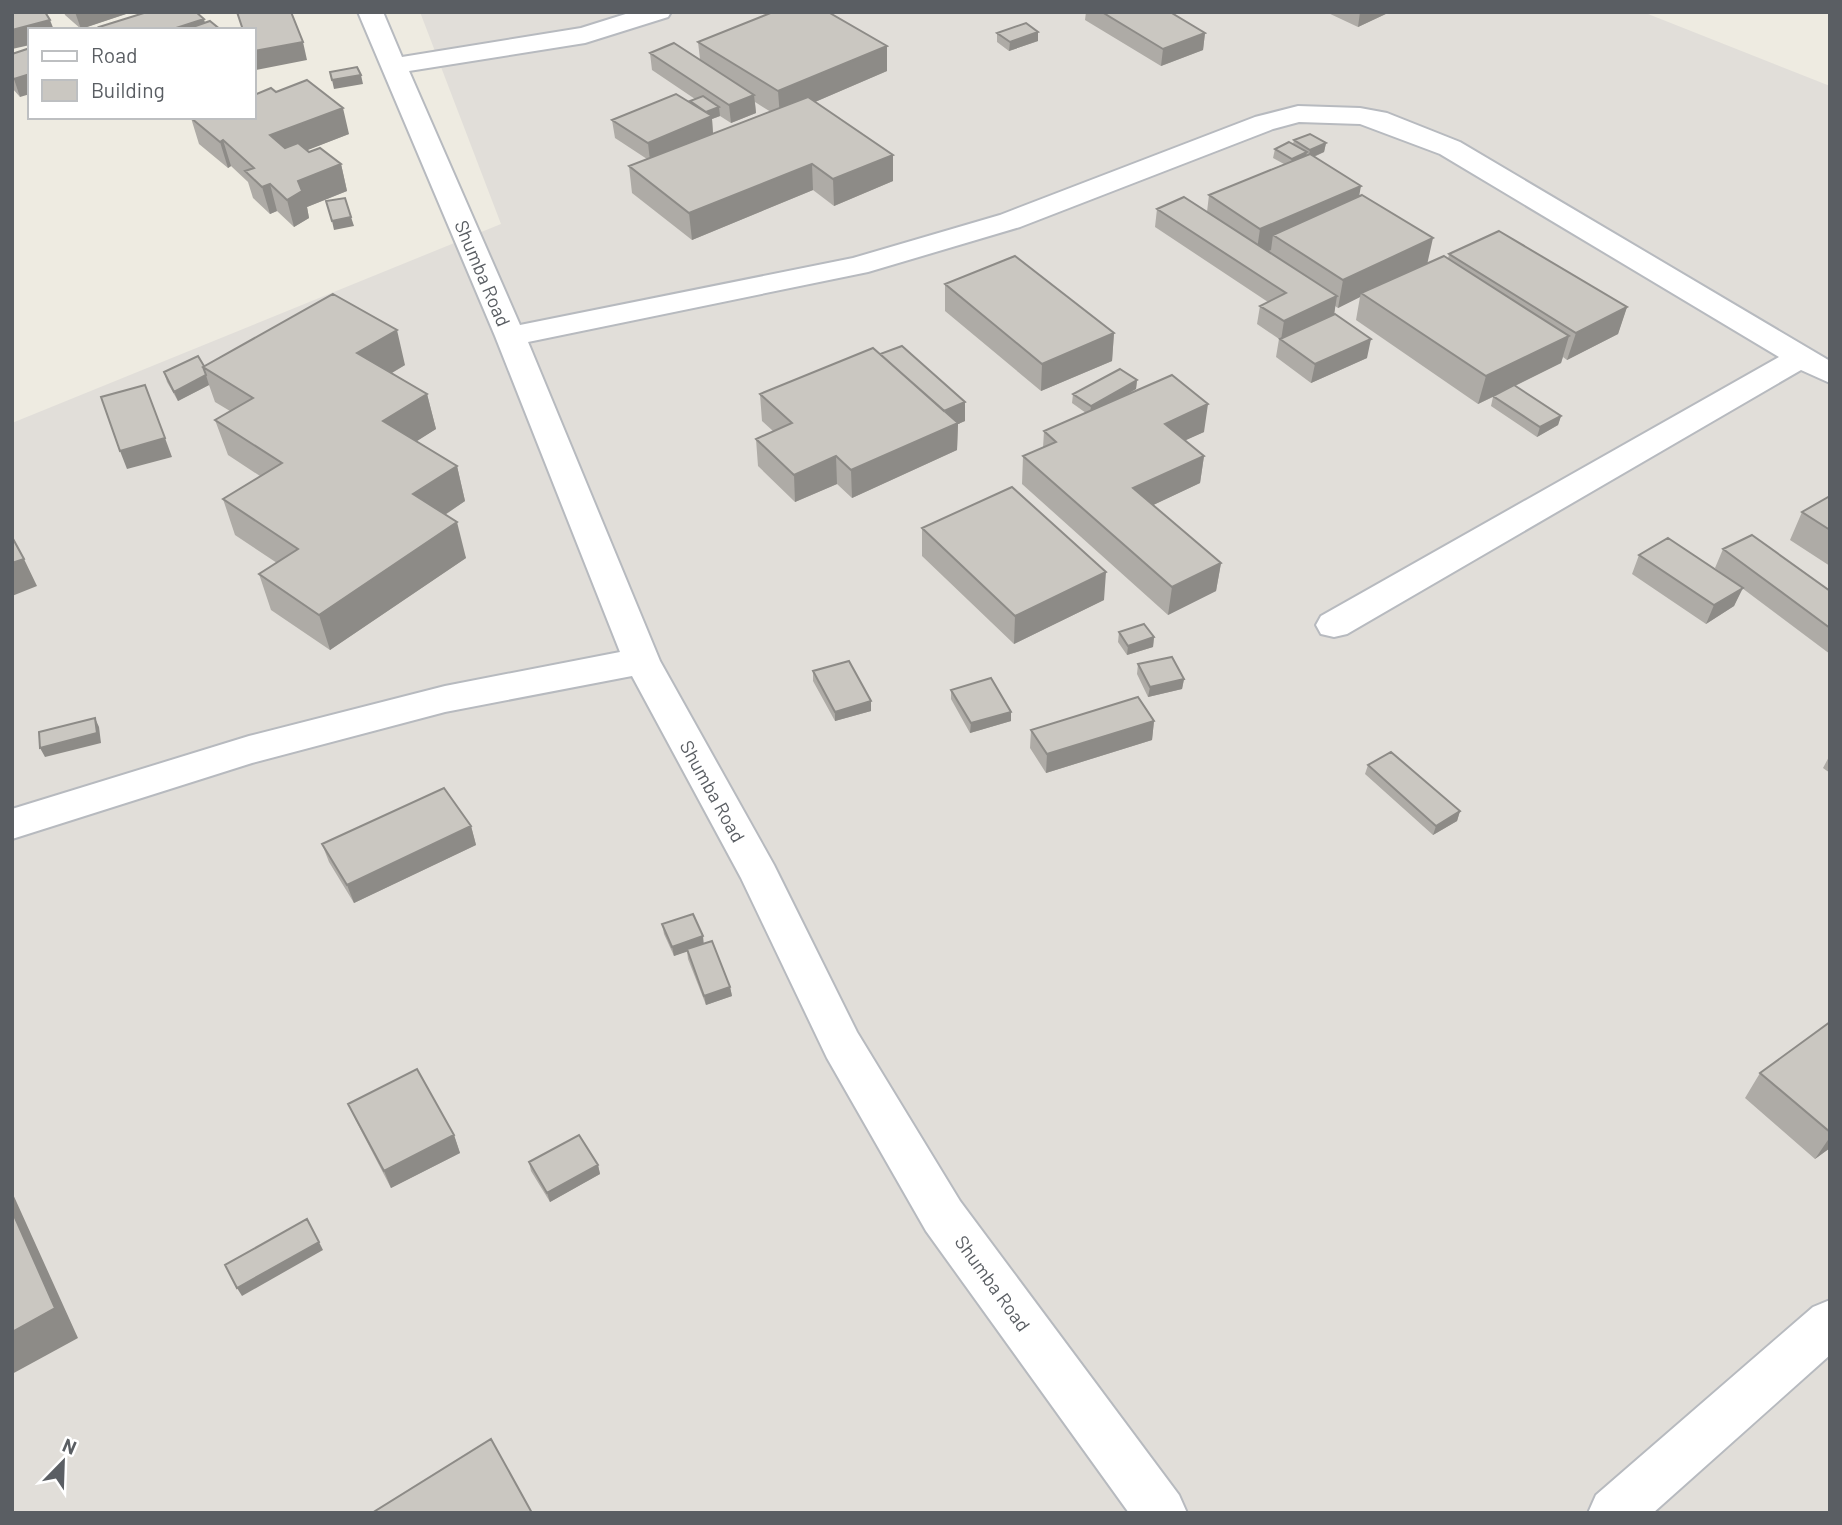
<svg xmlns="http://www.w3.org/2000/svg" width="1842" height="1525" font-family="Barlow,sans-serif">
  <rect width="100%" height="100%" fill="#eeebe1"/>
  <path fill="#e1ded9" d="M420,12H1643L1830,86V1513H12V423L501,224Z"/>
  <g fill="none" stroke-linecap="round" stroke-linejoin="round">
    <g stroke="#b7babf" stroke-width="4">
      <path id="minor" d="M358,12H383L402,57L581,28L632,12H671L668,17L585,43L409,71L520,325L853,258L1000,215L1255,117L1298,106L1360,108L1387,113L1460,142L1830,361V383L1801,370L1347,634L1334,637L1321,634L1316,625L1321,616L1779,357L1440,154L1360,124L1299,122L1273,129L1020,227L868,272L528,342L660,661L774,865L857,1032L960,1201L1179,1495L1187,1513H1129L926,1231L827,1058L741,878L632,676L445,712L252,763L12,839V809L249,736L445,686L620,652L495,336Z
        M1830,1300V1355L1653,1513H1588L1596,1495L1813,1307Z"/>
    </g>
    <use href="#minor" fill="#fff" fill-rule="evenodd"/>
  </g>
  <path fill="#aeaba6" fill-rule="evenodd" d="M64,12H132L81,29L65,15Z
    M1086,12H1170L1205,33L1203,50L1161,66L1085,20Z
    M1326,12H1390L1358,27Z
    M1038,32V41L1009,51L997,42V33Z
    M698,42L887,46V71L815,102L893,155V181L834,206L813,190L692,240L632,193L629,166L647,159L615,138L612,120L690,102L695,99L652,70L650,53L700,59ZM755,102L771,112L713,134L712,119L720,116L731,123L756,113Z
    M12,54L20,97L12,88Z
    M276,92L349,134L307,150L309,152L341,164L347,191L307,207L309,218L294,227L277,211L270,214L253,198L248,182L231,166L228,168L199,144L191,118Z
    M1294,140L1326,143L1324,152L1314,157L1359,196L1428,263L1448,259L1449,254L1627,307L1618,334L1567,360L1563,357L1561,363L1515,386L1561,416L1558,425L1537,437L1491,406L1493,397L1478,404L1356,320L1360,297L1338,308L1335,306L1334,315L1367,358L1311,383L1276,357L1279,339L1257,324L1260,306L1268,302L1155,227L1157,209L1207,212L1209,195L1284,164L1273,158L1275,149L1293,144Z
    M945,284L1114,333L1112,361L1041,391L945,311Z
    M880,354L965,402V421L958,424L957,450L852,498L837,484L795,502L758,466L756,439L773,431L762,421L760,394Z
    M405,365L392,373L427,394L436,429L416,441L457,466L465,501L445,515L466,558L330,650L271,610L259,574L277,563L235,535L223,499L260,476L228,455L215,420L230,411L215,402L209,385L178,401L167,382L164,372L204,366Z
    M1137,380L1136,389L1123,397L1204,432L1185,440L1204,456L1200,483L1153,505L1221,563L1216,591L1168,615L1022,484L1023,456L1043,448L1044,431L1086,413L1072,403L1073,394Z
    M1830,496V566L1790,540L1802,512Z
    M922,528L1104,600L1014,644L922,556Z
    M1723,549L1830,591V654L1742,588L1734,606L1706,624L1632,574L1639,555L1728,578L1715,568Z
    M1119,632L1154,637L1153,647L1127,655L1118,642Z
    M1138,664L1184,679L1182,689L1148,697L1137,674Z
    M813,671L871,701V711L835,721L813,681Z
    M951,690L1011,712V721L970,733L951,699Z
    M1154,721L1152,740L1046,773L1030,748L1031,730Z
    M1830,755V773L1823,768Z
    M1368,765L1460,811L1457,821L1433,835L1365,774Z
    M471,826L476,845L354,903L329,862L322,844Z
    M662,924L704,944L730,987L732,996L706,1005L688,959L687,951L674,956L664,934Z
    M1830,1022V1148L1815,1159L1745,1098L1760,1073Z
    M348,1104L454,1135L460,1153L391,1188L356,1121Z
    M529,1162L598,1165L600,1174L550,1202L531,1171Z"/>
  <path fill="#8d8b87" d="M75,12H132L81,29Z
    M1360,12H1390L1358,27Z
    M204,19L207,30H170Z
    M50,20L54,30H30V45L12,49V30Z
    M1038,32V41L1009,51L1010,42Z
    M1205,33L1203,50L1161,66L1163,49Z
    M303,42L307,60L256,70L254,63V51Z
    M887,46V71L780,117L778,91Z
    M30,74V94L20,97L14,79Z
    M361,75L363,84L334,89L332,80Z
    M754,95L756,113L731,123L729,105Z
    M719,107L720,116L712,119L713,134L650,161L648,143L706,112Z
    M343,108L349,134L277,162L270,135Z
    M223,140L231,166L228,168L220,142Z
    M1326,143L1324,152L1308,159L1310,150Z
    M1307,152L1305,161L1290,168L1292,159Z
    M893,155V181L834,206L833,179Z
    M341,164L347,191L307,207L309,218L294,227L287,200L298,181Z
    M812,164L813,190L692,240L689,213Z
    M270,184L277,211L270,214L262,187Z
    M1361,186L1356,213L1273,235L1271,250L1256,256L1260,229Z
    M351,217L354,226L334,230L332,221Z
    M1433,238L1427,265L1361,293L1360,297L1338,308L1343,280Z
    M1337,296L1334,315L1281,340L1284,321Z
    M1627,307L1618,334L1567,360L1576,333Z
    M397,330L405,365L366,388L357,353Z
    M1114,333L1112,361L1041,391L1042,364Z
    M1569,336L1561,363L1478,404L1486,376Z
    M1371,339L1367,358L1311,383L1315,364Z
    M206,375L209,385L178,401L174,392Z
    M1137,380L1136,389L1090,415L1091,406Z
    M427,394L436,429L392,457L383,421Z
    M965,402V421L958,424L957,450L852,498L851,470L936,414Z
    M1208,404L1204,432L1162,451L1165,424Z
    M1561,416L1558,425L1537,437L1540,427Z
    M165,438L172,457L127,469L120,451Z
    M836,456L837,484L795,502L794,475Z
    M1204,456L1200,483L1130,516L1133,488Z
    M457,466L465,501L422,530L413,494Z
    M457,522L466,558L330,650L319,615Z
    M24,559L37,586L12,596V563Z
    M1221,563L1216,591L1168,615L1172,587Z
    M1106,572L1104,600L1014,644L1015,616Z
    M1743,588L1734,606L1706,624L1714,605Z
    M1154,637L1153,647L1127,655L1128,646Z
    M1184,679L1182,689L1148,697L1150,687Z
    M871,701V711L835,721V712Z
    M1011,712V721L970,733L971,723Z
    M95,718L99,727L101,743L45,757L40,748Z
    M1154,721L1152,740L1046,773L1047,754Z
    M1460,811L1457,821L1433,835L1436,826Z
    M471,826L476,845L354,903L347,885Z
    M703,936L704,946L674,956L672,947Z
    M730,987L732,996L706,1005L704,996Z
    M454,1135L460,1153L391,1188L384,1171Z
    M1830,1137V1148L1815,1159Z
    M598,1165L600,1174L550,1202L547,1193Z
    M12,1192L78,1338L12,1374Z
    M319,1242L323,1250L242,1296L237,1288Z"/>
  <path fill="#cac7c1" stroke="#8d8b87" stroke-width="2" d="M12,12H45L50,20L12,30Z
    M147,12H196L204,19L170,30H102L99,27Z
    M237,12H291L303,42L254,51V30H243Z
    M773,12H828L887,46L778,91L698,42Z
    M1102,12H1170L1205,33L1163,49Z
    M210,21L221,30H184Z
    M1026,23L1038,32L1010,42L997,33Z
    M674,43L754,95L729,105L650,53Z
    M30,48V74L14,79L12,77V54Z
    M357,67L361,75L332,80L330,72Z
    M307,80L343,108L270,135L285,148L298,143L309,152L320,148L341,164L298,181L302,191L287,200L270,184L262,187L245,171L254,168L223,140L220,142L191,118L254,117V95L271,88L276,92Z
    M676,94L712,116L648,143L612,120Z
    M703,96L719,107L706,112L690,101Z
    M808,97L893,155L833,179L812,164L689,213L629,166Z
    M1310,134L1326,143L1310,150L1294,140Z
    M1289,142L1307,152L1292,159L1275,149Z
    M1310,154L1361,186L1260,229L1209,195Z
    M1362,195L1433,238L1343,280L1273,235Z
    M1184,197L1337,296L1284,321L1260,306L1286,293L1157,209Z
    M345,198L351,217L332,221L326,201Z
    M1499,231L1627,307L1576,333L1449,254Z
    M1015,256L1114,333L1042,364L945,284Z
    M1444,256L1569,336L1486,376L1361,293Z
    M333,294L397,330L357,353L427,394L383,421L457,466L413,494L457,522L319,615L259,574L298,549L223,499L282,463L215,420L253,398L203,367Z
    M1335,314L1371,339L1315,364L1280,339Z
    M902,346L965,402L944,411L880,354Z
    M873,348L958,423L851,470L836,456L794,475L756,439L792,423L760,394Z
    M198,356L204,366L203,367L206,375L174,392L164,372Z
    M1120,369L1137,380L1091,406L1073,394Z
    M1172,375L1208,404L1165,424L1204,456L1133,488L1221,563L1172,587L1023,456L1056,442L1044,431Z
    M145,385L165,438L120,451L101,397Z
    M1514,385L1561,416L1540,427L1493,396Z
    M1012,487L1106,572L1015,616L922,528Z
    M1830,496V530L1802,512Z
    M1752,535L1830,591V628L1723,549Z
    M12,537L24,559L12,563Z
    M1668,538L1743,588L1714,605L1639,555Z
    M1144,624L1154,637L1128,646L1119,632Z
    M1172,657L1184,679L1150,687L1138,664Z
    M849,661L871,701L835,712L813,671Z
    M991,678L1011,712L971,723L951,690Z
    M1138,697L1154,721L1047,754L1031,730Z
    M95,718L97,733L40,748L39,732Z
    M1391,752L1460,811L1436,826L1368,765Z
    M444,788L471,826L347,885L322,844Z
    M693,914L703,936L672,947L662,924Z
    M712,941L730,987L704,996L687,949Z
    M1830,1022V1132L1760,1073Z
    M417,1069L454,1135L384,1171L348,1104Z
    M579,1135L598,1165L547,1193L529,1162Z
    M12,1211L55,1308L12,1332Z
    M307,1219L319,1242L237,1288L225,1265Z
    M491,1439L532,1513H372Z"/>
  <g text-anchor="middle" dominant-baseline="central" stroke-width="5" stroke-linejoin="round" paint-order="stroke">
    <g font-size="19" fill="#5a5e63" stroke="#fff">
      <text transform="translate(483 273) rotate(67)">Shumba Road</text>
      <text transform="translate(713 791) rotate(61)">Shumba Road</text>
      <text transform="translate(993 1283) rotate(54)">Shumba Road</text>
    </g>
  </g>
  <rect width="1842" height="1525" fill="none" stroke="#5a5e63" stroke-width="28"/>
  <rect x="28" y="28" width="228" height="91" fill="#ffffff" stroke="#bdbfc1" stroke-width="2"/>
  <rect x="42" y="51" width="35" height="10" fill="#ffffff" stroke="#bdbfc1" stroke-width="2"/>
  <text x="91" y="63" font-size="21" fill="#5a5e63">Road</text>
  <rect x="42" y="80" width="35" height="21" fill="#cac7c1" stroke="#bdbfc1" stroke-width="2"/>
  <text x="91" y="98" font-size="21" fill="#5a5e63">Building</text>
  <g transform="translate(63 1462) rotate(23)" stroke="#ffffff" stroke-width="5" paint-order="stroke">
  <path d="M0-5L12 26L0 18L-12 26Z" fill="#5a5e63"/>
  <text y="-10" font-size="19" font-weight="bold" text-anchor="middle" fill="#5a5e63">N</text>
  </g>
</svg>
